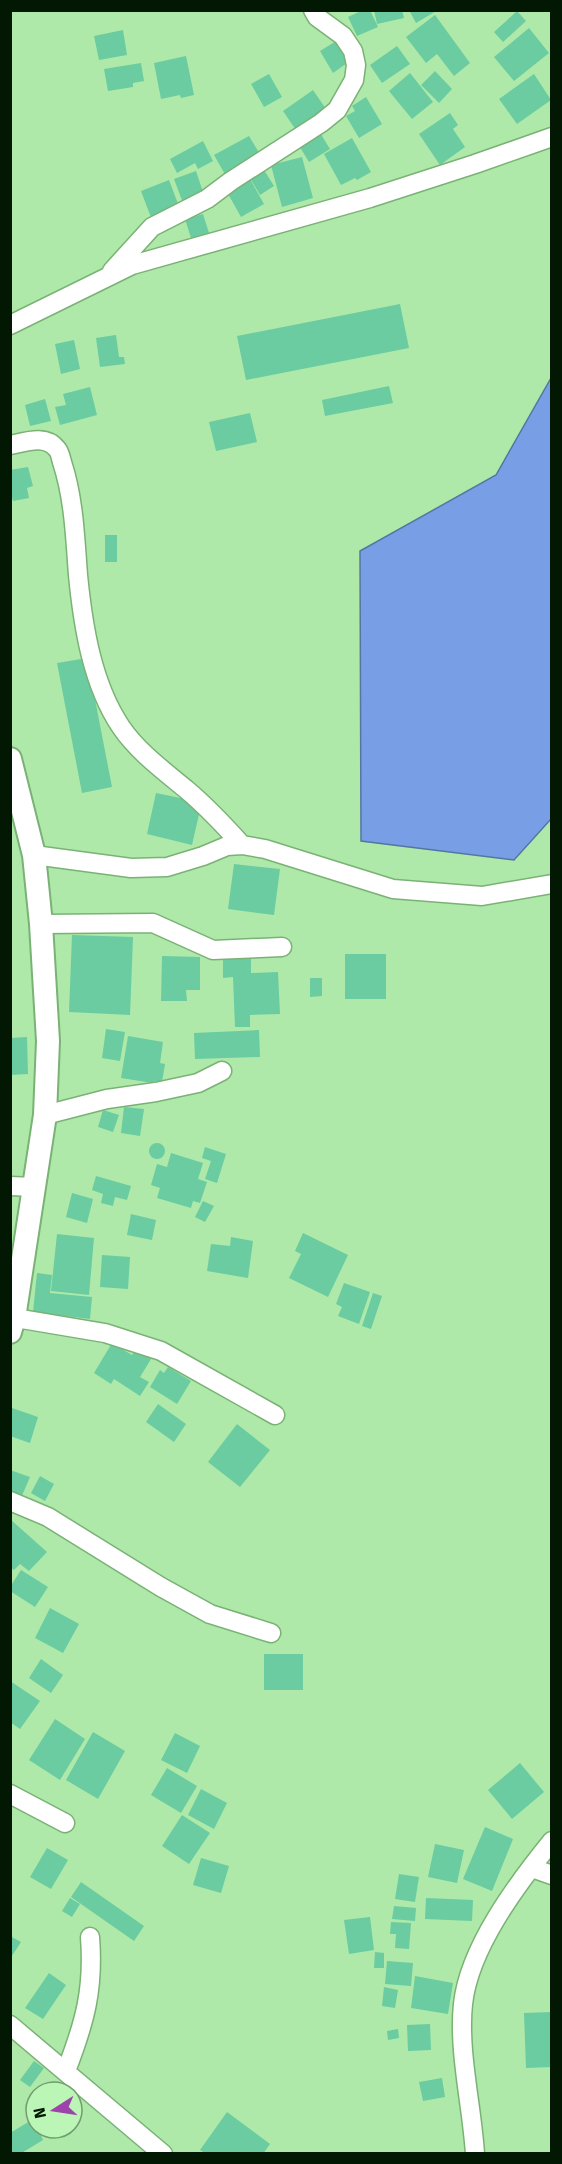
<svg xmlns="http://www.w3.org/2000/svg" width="562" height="2164" font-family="'Fira Sans',sans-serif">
  <rect width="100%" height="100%" fill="#aee9a9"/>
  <path fill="#789ee6" stroke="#5576a2" stroke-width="1.5" d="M551,378V819L514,860L361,841L360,551L496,475Z"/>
  <path fill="#6acca0" d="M363,10H370L378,27L357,36L348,17Z
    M374,10H402L404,18L377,24Z
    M409,10H438L416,23Z
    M517,11L526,21L503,42L494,32Z
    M435,15L470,63L454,76L437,54L426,63L406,37Z
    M529,28L549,53L514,81L494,57Z
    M123,30L127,55L99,60L94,36Z
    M338,40L350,61L333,73L320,51Z
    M397,46L410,64L382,83L370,65Z
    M186,56L194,95L181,98L180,95L161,99L154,63Z
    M141,63L144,81L133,83V87L108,91L104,69Z
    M435,71L452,89L439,103L421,85Z
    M410,73L433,102L412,119L389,91Z
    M269,74L282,97L264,107L251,84Z
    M534,74L551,100L517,124L499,99Z
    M313,90L328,112L298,133L283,111Z
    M366,97L382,124L359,138L346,116L355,111L352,106Z
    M450,113L458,125L453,129L465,147L440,165L419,134Z
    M319,131L330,149L309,162L298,144Z
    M249,136L261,156L226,176L214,155Z
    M352,138L371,172L357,180L355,178L341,185L324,154Z
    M203,141L213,161L198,169L195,163L177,173L170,159Z
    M302,157L313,198L282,207L271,165Z
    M264,170L274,186L260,195L250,178Z
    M196,171L204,195L183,203L174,179Z
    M250,179L264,204L241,217L227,192Z
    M169,180L180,209L152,220L141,191Z
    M203,214L209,233L191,238L185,219Z
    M400,304L409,348L246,380L237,336Z
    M116,335L119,357H124L125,364L100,367L96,338Z
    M74,340L80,369L61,374L55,344Z
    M389,386L393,403L325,416L322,400Z
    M90,387L97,415L60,425L55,407L66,405L63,394Z
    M45,399L51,421L30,426L25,405Z
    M250,413L257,442L216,451L209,422Z
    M28,467L33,486L27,488L29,498L13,501L10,491V470Z
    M105,535H117V562H105Z
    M87,658L112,787L82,793L57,663Z
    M156,793L195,801L193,809L200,810L192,845L147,834Z
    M234,864L280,869L274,915L228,909Z
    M72,935L133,937L130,1015L69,1012Z
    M345,954H386V999H345Z
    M162,956L200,957V990H186L187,1001H161Z
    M251,956V973L278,972L280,1014L250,1015V1027H235L233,977L223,978V957Z
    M310,978H322V996L310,997Z
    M106,1029L125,1032L120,1061L102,1058Z
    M259,1030L260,1057L195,1059L194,1033Z
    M128,1036L163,1042L160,1063L165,1064L162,1082L154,1081L153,1083L121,1078Z
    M27,1037L28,1074L10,1075V1038Z
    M124,1107L144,1109L140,1136L121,1133Z
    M103,1110L119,1115L113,1132L98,1127Z
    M149 1151a8 8 0 1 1 16 0a8 8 0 1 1-16 0Z
    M205,1147L226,1154L217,1183L205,1179L211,1161L202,1158Z
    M171,1153L203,1163L198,1179L207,1182L200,1203L193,1201L191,1208L157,1198L160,1188L151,1185L157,1164L167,1167Z
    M96,1176L131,1186L127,1200L115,1197L113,1206L101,1203L103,1194L92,1190Z
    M72,1193L93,1199L87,1223L66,1217Z
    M203,1201L214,1206L205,1222L195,1217Z
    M131,1214L156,1220L152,1240L127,1235Z
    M303,1233L348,1255L328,1297L289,1278L301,1254L295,1251Z
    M57,1234L94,1238L89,1295L51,1291Z
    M231,1237L253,1241L248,1278L207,1271L211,1244L230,1246Z
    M102,1255L130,1257L128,1289L100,1287Z
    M37,1273L52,1275L50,1293L92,1297L90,1319L33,1312Z
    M344,1283L370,1292L359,1324L338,1316L342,1307L336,1304Z
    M373,1293L382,1296L371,1329L362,1326Z
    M112,1343L132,1355L136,1349L151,1359L140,1377L149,1382L140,1396L114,1379L111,1384L94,1373Z
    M168,1367L191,1381L177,1404L150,1387L160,1370L164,1373Z
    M158,1404L186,1424L174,1442L146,1422Z
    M12,1408L38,1417L30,1443L10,1436Z
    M237,1424L270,1450L240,1487L208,1462Z
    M10,1470L30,1477L21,1498L10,1494Z
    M40,1476L54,1484L45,1501L31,1493Z
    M10,1519L47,1552L29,1571L20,1564L14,1570L10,1567Z
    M21,1570L48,1587L35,1607L10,1591V1587Z
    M50,1608L79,1624L63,1653L35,1638Z
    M264,1654H303V1690H264Z
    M41,1659L63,1675L51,1693L29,1678Z
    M10,1681L40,1701L20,1729L10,1722Z
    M55,1719L85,1739L60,1780L29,1760Z
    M93,1732L125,1751L98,1799L66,1780Z
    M175,1733L200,1746L187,1773L161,1760Z
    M520,1763L544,1792L512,1819L488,1790Z
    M167,1768L197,1786L181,1813L151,1795Z
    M201,1789L227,1803L214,1829L188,1815Z
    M182,1815L210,1833L189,1864L162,1846Z
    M485,1827L513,1839L492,1891L463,1879Z
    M435,1844L464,1850L457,1883L428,1877Z
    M47,1848L68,1860L51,1889L30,1877Z
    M201,1858L229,1866L221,1893L193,1885Z
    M399,1874L419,1877L415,1902L395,1899Z
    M81,1882L144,1926L134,1941L71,1897Z
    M70,1898L80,1904L72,1917L62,1911Z
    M426,1898L473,1900L472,1921L425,1919Z
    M394,1906L416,1908L415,1921L392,1919Z
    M370,1917L374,1950L349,1954L344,1920Z
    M391,1922L411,1923L409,1949L395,1948L396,1934H390Z
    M10,1936L21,1942L10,1959Z
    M375,1952L384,1953V1968H374Z
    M387,1961L413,1963L411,1986L385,1984Z
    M49,1973L66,1985L43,2019L25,2008Z
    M415,1976L453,1983L448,2014L411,2008Z
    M384,1987L398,1990L395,2008L382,2006Z
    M552,2012V2067L526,2068L524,2013Z
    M430,2024L431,2050L408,2051L407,2025Z
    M398,2029L399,2038L388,2040L387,2031Z
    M34,2061L44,2068L30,2087L20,2080Z
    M442,2078L445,2097L423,2101L419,2082Z
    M227,2112L270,2144L263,2154H206L200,2150Z
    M30,2121L35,2128H42L45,2132L41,2135L43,2140L20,2154H10V2133Z"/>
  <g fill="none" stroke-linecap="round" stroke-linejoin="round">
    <g stroke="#7ab276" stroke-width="21">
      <path id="minor" d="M112,271L152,227L207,199L231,181L321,123L337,110L354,80L356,65L353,51L343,36L317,17L313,10
        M10,325L132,265L370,198L475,164L552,137
        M10,445C25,442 46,434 57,449C60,452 61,459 62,462C74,499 75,536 78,575C83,626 92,684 121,727C138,752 164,771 187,790C207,807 224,825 242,845
        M34,855L131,868L167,867L203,856L227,846L242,845L265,849L393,889L482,896L552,884
        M41,924L153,923L213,950L282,947
        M45,1115L107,1099L156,1092L198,1083L222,1071
        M10,1186L35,1187
        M10,1317L105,1333L161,1351L275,1415
        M10,1501L48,1517L161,1587L210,1614L271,1633
        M10,1794L65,1823
        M532,1868L552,1875
        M10,2025L163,2154
        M66,2071C85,2022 94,1989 90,1937
        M475,2154C472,2106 458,2051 463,2004C469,1948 517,1884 552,1841"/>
    </g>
    <g stroke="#7ab276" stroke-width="26">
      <path id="major" d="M10,759L34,855L41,924L48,1041L45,1115L14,1318L10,1332"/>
    </g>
    <use href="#minor" stroke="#fff" stroke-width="18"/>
    <use href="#major" stroke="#fff" stroke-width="22"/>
  </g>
  <rect width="562" height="2164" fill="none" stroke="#031803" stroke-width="24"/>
  <g transform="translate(54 2110) rotate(258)"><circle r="28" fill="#bbf6b6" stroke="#719d6e" stroke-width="1.5"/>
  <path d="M0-4.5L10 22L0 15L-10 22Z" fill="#9f43ac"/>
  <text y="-9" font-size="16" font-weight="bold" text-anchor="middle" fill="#031803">N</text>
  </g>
</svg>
